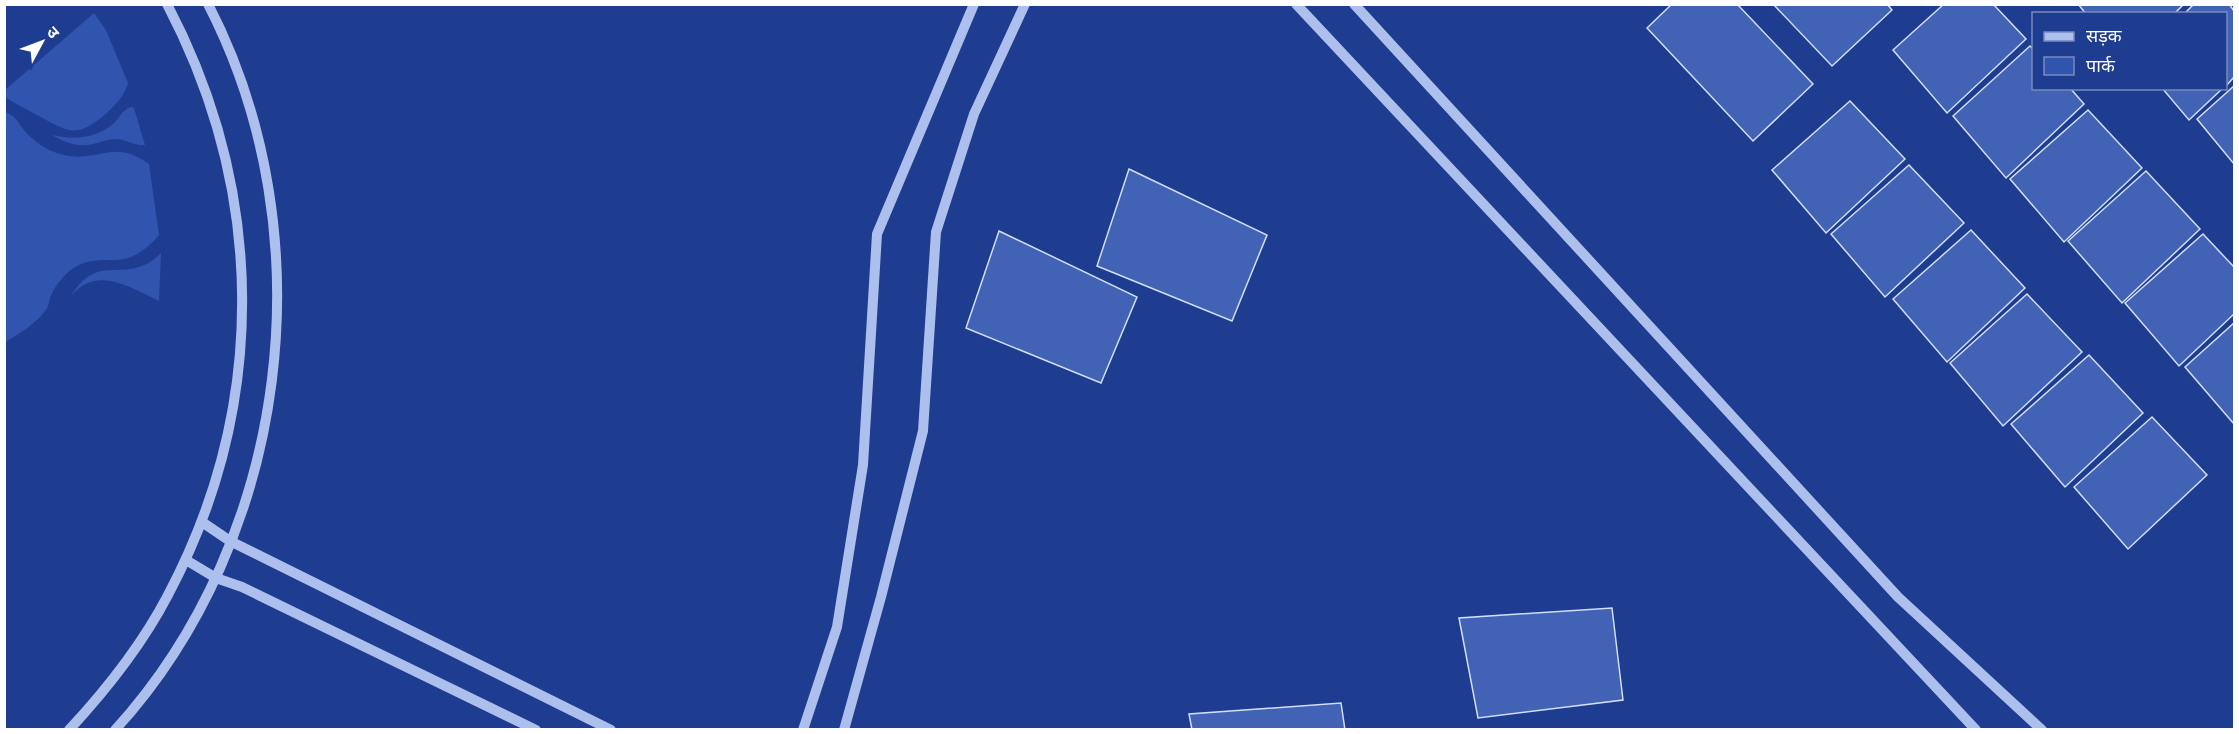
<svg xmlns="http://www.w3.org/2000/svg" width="2239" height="734" font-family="Commissioner,'Noto Sans Devanagari',sans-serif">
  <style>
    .green { fill: #3154ae }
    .building { fill: #4262b6; stroke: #d3defa; stroke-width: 1.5 }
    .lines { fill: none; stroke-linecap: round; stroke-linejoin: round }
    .minor { stroke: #adbfed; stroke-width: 10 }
  </style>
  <rect width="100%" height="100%" fill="#1e3c90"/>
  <path class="green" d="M94 13 106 30 128 83C125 95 116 104 107 113 76 139 70 133 37 115 27 109 15 104 5 97V90Z
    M131 107 134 108 145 145C135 146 127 140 117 139 108 139 102 142 93 144 78 148 64 142 52 135 74 140 96 139 114 123 120 117 122 110 131 107Z
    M5 112C16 116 17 121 24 130 34 142 49 152 64 155 100 163 112 138 149 164L159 235C149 247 134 260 116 260 100 260 86 259 72 269 62 277 54 287 50 298 49 303 48 308 45 311 38 322 16 336 5 342Z
    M161 253 159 301C129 287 97 265 71 296 99 249 126 288 161 253Z"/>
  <path class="building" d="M1672 4H1737L1813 84 1753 141 1647 28Z
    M1773 4H1887L1892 10 1832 66Z
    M1944 4H1993L2026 39 1947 113 1893 50Z
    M2078 4H2184L2174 14H2086Z
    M2194 4H2229L2234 11V77L2226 86V14H2184Z
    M2030 46 2034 50V88H2070L2084 104 2006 178 1953 116Z
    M2234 86V164L2197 119Z
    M2162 88H2223L2189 120Z
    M1850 101 1905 159 1826 233 1772 170Z
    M2088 110 2142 168 2064 242 2010 179Z
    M1909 165 1964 223 1885 297 1831 234Z
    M1129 169 1267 235 1232 321 1097 266Z
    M2146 171 2200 229 2122 303 2068 241Z
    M1971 230 2025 288 1947 362 1893 299Z
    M999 231 1137 297 1101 383 966 328Z
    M2203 234 2234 267V314L2179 366 2125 303Z
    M2027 294 2082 352 2003 426 1950 363Z
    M2234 323V424L2185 367Z
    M2089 355 2143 413 2065 487 2011 424Z
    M2152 417 2207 475 2128 549 2074 487Z
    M1612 608 1623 700 1478 718 1459 618Z
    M1341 703 1345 730H1192L1189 714Z"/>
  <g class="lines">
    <path class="minor" d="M1296 4 1976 730
      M1354 4 1898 597 2042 730
      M202 522 230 541 611 730
      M186 560 216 578 242 587 536 730
      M69 730C107 689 142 645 168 595 268 406 266 193 167 4
      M115 730C290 538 327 234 208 4
      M803 730 837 627 863 465 877 234 974 4
      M844 730 881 597 923 431 936 232 974 114 1025 4"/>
  </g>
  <rect width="2239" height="734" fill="none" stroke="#ffffff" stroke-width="12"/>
  <rect x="2032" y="12" width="195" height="78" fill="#1e3c90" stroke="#788abc" stroke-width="1.5"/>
  <rect x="2044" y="32" width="30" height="9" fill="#adbfed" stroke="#788abc" stroke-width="1.5"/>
  <text x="2086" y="42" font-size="18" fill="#ffffff">सड़क</text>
  <rect x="2044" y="57" width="30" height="18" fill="#3154ae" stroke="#788abc" stroke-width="1.5"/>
  <text x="2086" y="72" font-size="18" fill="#ffffff">पार्क</text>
  <g transform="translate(42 42) rotate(49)" stroke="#1e3c90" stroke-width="4.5" paint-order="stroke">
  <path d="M0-4.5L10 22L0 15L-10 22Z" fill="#ffffff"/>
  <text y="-9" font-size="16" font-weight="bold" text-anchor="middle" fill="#ffffff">उ</text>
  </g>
</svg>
